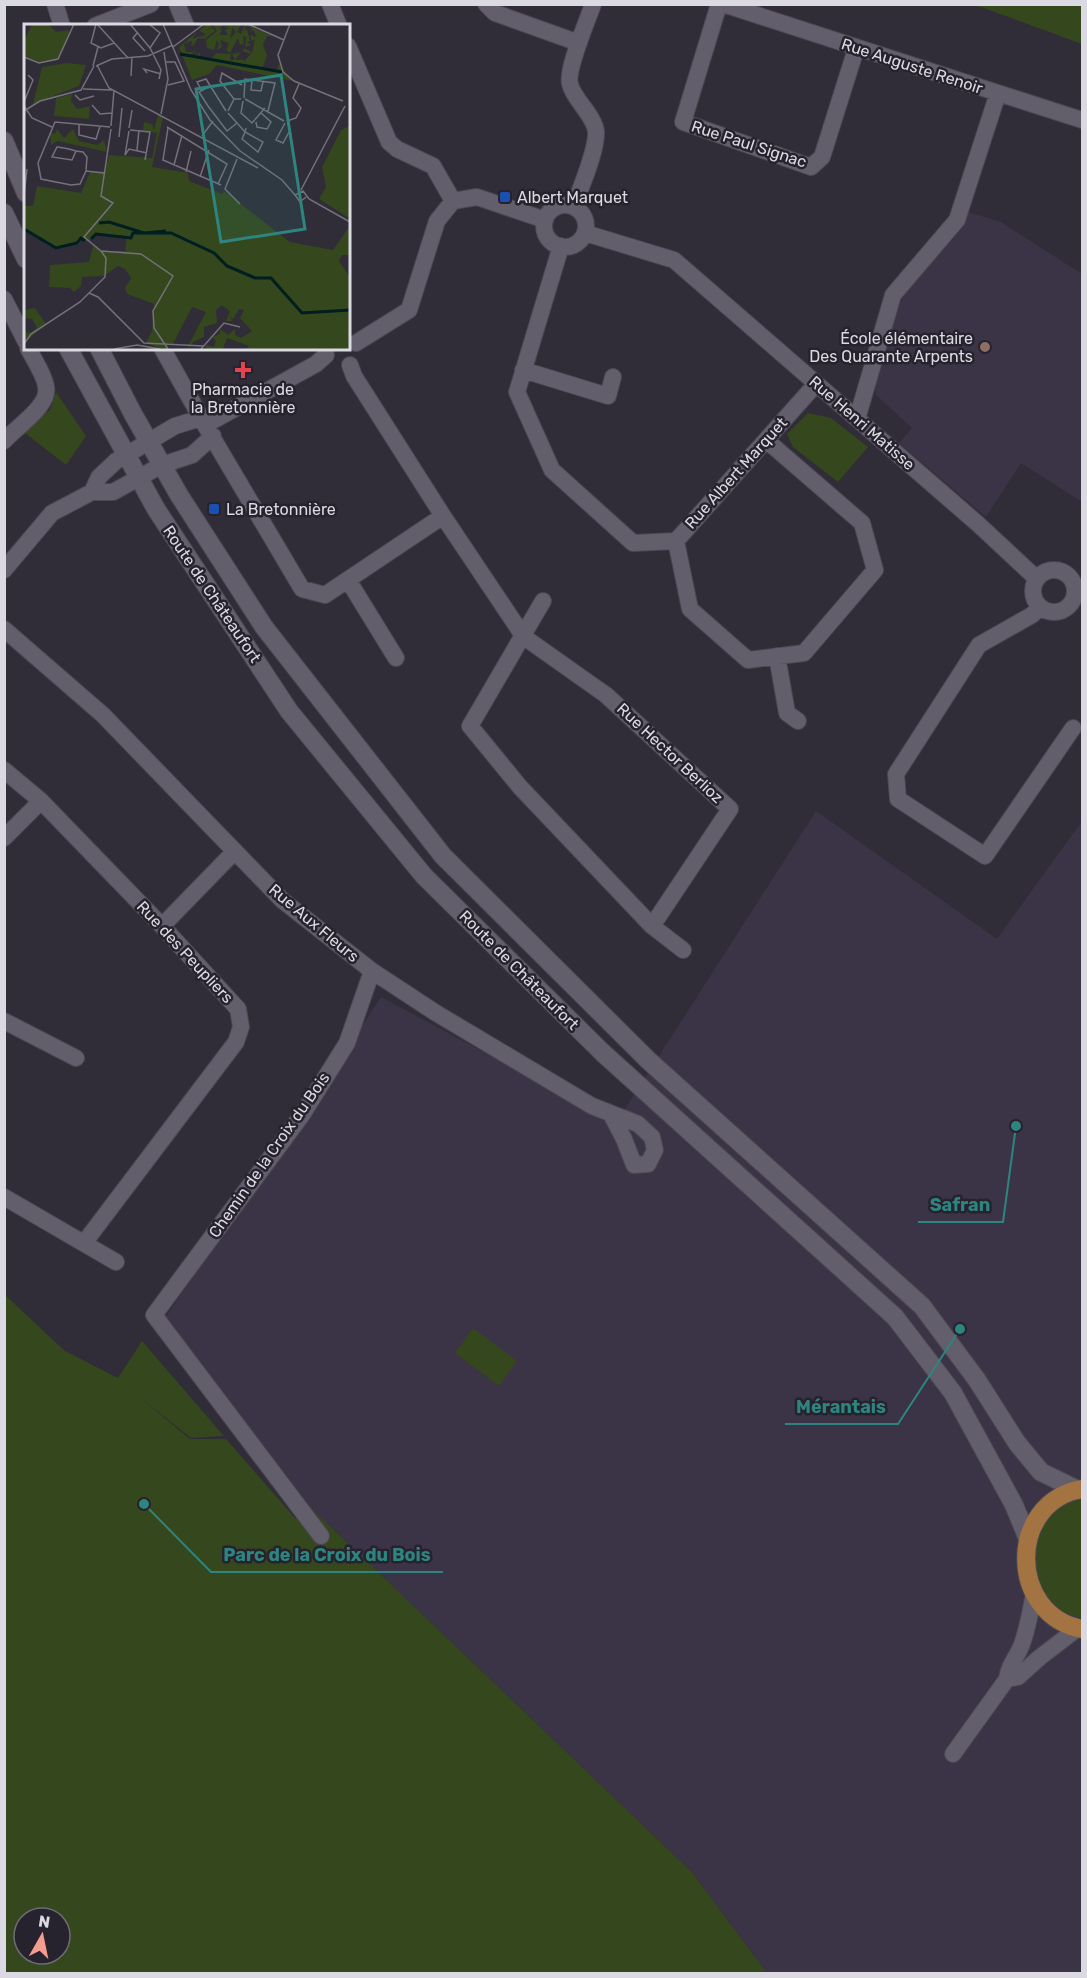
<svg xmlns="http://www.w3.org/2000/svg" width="1087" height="1978" font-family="Rubik,sans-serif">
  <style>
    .built { fill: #3b3446 }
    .green { fill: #34471d; fill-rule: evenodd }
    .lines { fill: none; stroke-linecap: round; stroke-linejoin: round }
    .minor-casing { stroke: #4b4751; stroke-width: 18 }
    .secondary-casing { stroke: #4b4751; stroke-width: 20 }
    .primary-casing { stroke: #4b4751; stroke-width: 20 }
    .minor { stroke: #635e6c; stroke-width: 16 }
    .secondary { stroke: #635e6c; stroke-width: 18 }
    .primary { stroke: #a37441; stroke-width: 18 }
    .transit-dot { fill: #1a4fb4; stroke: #26222e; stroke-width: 2 }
    .education-dot { fill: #8d6e63; stroke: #26222e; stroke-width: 2 }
    .health-dot { fill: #e0444e; stroke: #26222e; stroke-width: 2 }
    .labels { text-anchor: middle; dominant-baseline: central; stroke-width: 5; stroke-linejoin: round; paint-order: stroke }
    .street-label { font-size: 16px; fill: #dbd9e1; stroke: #26222e }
    .poi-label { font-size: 16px; fill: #dbd9e1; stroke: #26222e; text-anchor: start }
    .inset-river { fill: none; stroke: #011e20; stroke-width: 3 }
    .inset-road { fill: none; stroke: #74717c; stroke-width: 1.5 }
    .view { fill: #2e857f; fill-opacity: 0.15; stroke: #2e857f; stroke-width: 3 }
    .inset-edge { fill: none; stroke: #dbd9e1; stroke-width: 3 }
    .leader { fill: none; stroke: #2e857f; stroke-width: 2 }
    .callout-dot { fill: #2e857f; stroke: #26222e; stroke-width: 2 }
    .callout-label { font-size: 18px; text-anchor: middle; font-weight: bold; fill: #2e857f; stroke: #26222e; stroke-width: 5; stroke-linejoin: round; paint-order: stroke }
  </style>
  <rect width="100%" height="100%" fill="#302c38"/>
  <path class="built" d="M968 212 1001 222 1082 274V502L1021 463 986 517 899 443 912 428 876 395 875 386 899 305 905 294 963 227Z
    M816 811 997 939 1082 821V1973H767L692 1872 309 1506 166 1316 238 1212 381 997 616 1123Z"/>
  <path class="green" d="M971 5H1082V44L981 7Z
    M56 392 86 436 66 465 21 430 50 410Z
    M808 413 831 418 868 447 838 482 793 447 787 434Z
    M4 1294 65 1351 118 1378 142 1341 224 1436 191 1438 137 1395 190 1439H226L296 1519 309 1506 692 1872 767 1973H5ZM24 1918H60V1954H24Z
    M473 1328 517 1361 499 1386 455 1353Z
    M1082 1497V1618C1036 1611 1023 1553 1048 1519 1056 1507 1069 1502 1082 1497Z"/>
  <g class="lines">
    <g class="minor-casing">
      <path id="minor" d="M55 4 62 26
        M177 4 186 26
        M330 4 339 26
        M486 4 495 13 579 43
        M719 4 683 122 811 167 822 157 856 49
        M723 4 998 93 957 220 893 295 857 419
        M95 26 151 4
        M348 46 389 142 397 149 433 166 453 201
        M998 93 1082 120
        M544 226a21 21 0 1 1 42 0a21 21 0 1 1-42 0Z
        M574 207C580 188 597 151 596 132 595 116 573 99 570 84 566 69 588 20 593 4
        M585 233 674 260 978 524 1037 579
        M561 246 517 392 552 470 633 543 676 541 816 384
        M4 299 26 342
        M356 343 409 310 437 221 453 201 477 197 545 220
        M162 348 205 425 302 589 325 595 443 516
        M350 365 354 376 443 516 524 637 606 695 730 809 652 926 520 787 470 726 543 601
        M523 370 608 396 613 377
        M205 425 316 364 326 355
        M4 441C16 427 50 406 46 387 45 376 33 358 28 348
        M92 492 99 477 116 461 175 426 201 418
        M676 541 690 609 748 660 804 653 875 570 862 523 766 440
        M4 570 52 513 92 492H113L162 465 192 455 213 436
        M1033 591a21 21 0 1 1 42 0a21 21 0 1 1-42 0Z
        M348 580 396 658
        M1040 607 1032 615 979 645 896 774 898 799 985 856 1073 728
        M4 629 103 715 282 900 372 971 436 1013 592 1106 638 1124 652 1137 655 1150 648 1164 634 1165 624 1139 611 1114
        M777 656 787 713 798 721
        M4 770 41 801 162 926 238 1009 241 1027 236 1042 84 1243
        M4 838 41 801
        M162 926 235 851
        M652 926 683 950
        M4 1021 76 1058
        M4 1197 116 1262
        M321 1536 154 1315 302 1115 347 1043 372 971
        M1007 1679 1018 1677 1039 1658 1078 1628
        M953 1754 1007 1679C1008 1665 1018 1656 1022 1644 1028 1627 1031 1610 1034 1593"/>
    </g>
    <g class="secondary-casing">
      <path id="secondary" d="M4 141 26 193
        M4 213 26 259
        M68 348 156 509 289 711 424 876 603 1053 895 1317 953 1393 1014 1505 1028 1539
        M99 348 133 414 179 495 264 627 443 856 648 1060 922 1306 977 1380 1017 1443 1041 1472 1078 1490"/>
    </g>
    <g class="primary-casing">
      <path id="primary" d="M1082 1489C1007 1502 1008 1615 1082 1629"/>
    </g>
    <use href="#minor" class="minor"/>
    <use href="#secondary" class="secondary"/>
    <use href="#primary" class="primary"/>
  </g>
  <g class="transit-dot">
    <rect x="499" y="191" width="12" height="12" rx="3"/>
    <rect x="208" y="503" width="12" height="12" rx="3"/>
  </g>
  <circle class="education-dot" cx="985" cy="347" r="6"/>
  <path class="health-dot" d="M240 361h6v6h6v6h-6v6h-6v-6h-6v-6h6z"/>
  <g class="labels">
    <g class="street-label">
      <text transform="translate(912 66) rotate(18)">Rue Auguste Renoir</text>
      <text transform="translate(749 144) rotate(18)">Rue Paul Signac</text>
      <text transform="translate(862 423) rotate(41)">Rue Henri Matisse</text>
      <text transform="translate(736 473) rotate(-48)">Rue Albert Marquet</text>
      <text transform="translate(212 594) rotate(56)">Route de Châteaufort</text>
      <text transform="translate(670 753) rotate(43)">Rue Hector Berlioz</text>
      <text transform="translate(314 923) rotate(40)">Rue Aux Fleurs</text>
      <text transform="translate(185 952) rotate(47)">Rue des Peupliers</text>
      <text transform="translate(519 970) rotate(45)">Route de Châteaufort</text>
      <text transform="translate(269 1155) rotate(-55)">Chemin de la Croix du Bois</text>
    </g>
    <g class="poi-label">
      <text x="517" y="197">Albert Marquet</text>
      <text x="973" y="338" text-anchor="end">École élémentaire<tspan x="973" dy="18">Des Quarante Arpents</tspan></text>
      <text x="243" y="389" text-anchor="middle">Pharmacie de<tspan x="243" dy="18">la Bretonnière</tspan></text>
      <text x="226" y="509">La Bretonnière</text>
    </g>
  </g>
  <g transform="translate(24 24)">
    <rect width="326" height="326" fill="#302c38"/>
    <path d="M8 0H24L32 8 44 6 46 10 33 36 17 39 0 32V17ZM183 0 188 2 182 7 188 3 191 7 183 13 172 12 182 11 175 6 168 15 173 13H182V15L174 14 170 21 167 22 168 17 160 20 162 28H170L171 24V28L166 31H172L174 27 173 32 176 28V33L188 34 192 29 207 30 206 37 211 35 208 30 217 28 211 36H220L222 41 221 36 227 30 218 27 221 24 228 29 231 15 228 17 226 11 233 13 229 6 226 9 228 4 222 2 220 7 223 5 226 17 223 18 227 21 221 23 222 13 219 12 220 19 216 21 214 14 206 29 202 26 205 19 196 16 198 23 192 27 195 21 193 16 190 26 183 24 182 16 193 7 189 2 192 0H200L194 6 198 4 196 11H204L201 6 205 4 199 3 209 1 206 15 212 8 208 3 217 0 213 8 217 10 221 0 248 12H243L239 21 243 31 239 43 253 46 255 40 269 57 193 41 185 50 168 56 155 23ZM43 39 62 41 55 62 9 80 18 43ZM48 70 47 77 53 85 66 82 65 95 30 92 32 74ZM134 91 139 93 128 143 164 149 165 157 198 170 200 167 266 218 309 226 325 203V231H318L315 237 325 252V325H223L225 322 203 314 199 325H182V321L190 323 192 317 188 313 196 310V305L204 311 211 305V311L217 314 228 307 216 294 220 286 215 285 209 295 205 292 209 297H202L206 287 198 281 192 286 193 299 180 303V313L169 318 165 325 164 322 182 288 168 283 149 320 144 319 143 325H137L122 319 128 307 130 280 103 270 101 264 107 254 101 245 94 242 80 252 58 253 57 262 50 268 46 264 25 263 26 241 65 238 69 222 77 227H101L103 212 72 210 64 218 57 215 55 220 32 224 0 205V182H9L13 162 57 169 66 148 81 147 85 131 128 134 133 109 119 106 120 98 128 100 130 106ZM325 102V194L295 175 302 163 298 143 317 106ZM33 105 40 114 49 105 55 117 73 121 80 116 83 128 34 117 27 121 26 108 31 110ZM11 284 22 300 0 319V306L6 309 13 304 8 295 0 294V286Z" fill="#34471d"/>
    <path class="inset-river" d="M156 30 258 48M75 199 85 198 120 209 142 207M0 205 32 224 53 219 57 214 61 217M67 215 72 210 107 214 109 209H147L190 229 203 242 231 254H247L278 289 326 286"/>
    <path class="inset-road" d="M72 0 67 19 77 24 90 19M73 0 104 34M106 0 126 24 137 46 135 55M125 0 136 9 126 24M139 0 167 66 186 96 216 127 258 156 271 171M224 0 260 16M266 0 254 31 259 48 270 57 319 77M114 8 109 14 121 27M149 23 180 0M0 33 15 39 34 35 50 0M142 38H151L160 57 144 61M73 41 85 64 234 144M69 42 74 23M72 42 88 35 124 32 149 21M123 49 120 45 137 50M107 52 108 33M228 56 227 66 237 67 239 58M186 62 175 68 184 82 203 107 213 99M59 65 88 66M178 67 173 58 182 55 202 87M51 71 56 76 70 72M220 74 221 55 251 59 244 87M210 75 196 57 198 49 218 61M221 75 260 97M219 77 217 89 228 99 241 84M0 78 9 56 4 51M68 81 76 90 88 89M0 82 8 94 28 103M0 87 16 77 57 66 70 42M204 87 210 75H217M204 89 221 108 239 118 234 128 218 115 221 108 222 104M137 90 144 55 140 28M263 97 272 94 277 84 269 74 275 60M232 98 233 103 243 105 247 98 237 89M261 99 252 116 259 119 265 108M55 100V111L72 115 76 102M87 102 90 66M143 103 203 140 194 160M105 104 108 86M144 104 139 136 197 161M87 105 77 172 89 179 60 213 77 227 117 230 149 252 129 287 130 304 144 325M106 106 126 108 121 136M105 107 101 131 105 125 123 129M178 112 189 97M95 113 98 84M113 126 115 106M52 127 48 136 28 133 33 123H34L45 125 52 127 59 128 63 133 62 147M213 135 201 165 216 180M150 141 158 111M162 148 167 127M80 149 62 147 56 160 47 161 17 155 14 139 31 98 86 103M176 153 185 126M277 166 321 82M0 171 3 145M282 173 276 178 271 171 279 167 285 175 326 198M65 269 74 273 120 319 179 322M0 320 7 310 56 278 81 253 82 234 77 227M90 325 113 321 136 325M177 325 200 299 216 303"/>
    <path class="view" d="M257 51 281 205 197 218 172 65Z"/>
    <rect width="326" height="326" class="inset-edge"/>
  </g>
  <path class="leader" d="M1016 1126L1003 1222H918M960 1329L898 1424H785M144 1504L211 1572H443"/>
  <g class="callout-dot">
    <circle cx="1016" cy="1126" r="6"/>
    <circle cx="960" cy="1329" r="6"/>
    <circle cx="144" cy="1504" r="6"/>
  </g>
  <g class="callout-label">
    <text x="960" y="1211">Safran</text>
    <text x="841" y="1413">Mérantais</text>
    <text x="327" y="1561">Parc de la Croix du Bois</text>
  </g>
  <rect width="1087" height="1978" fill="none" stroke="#dbd9e1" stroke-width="12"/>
  <g transform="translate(42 1936) rotate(9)"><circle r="28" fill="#26222e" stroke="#6e6b76" stroke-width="1.5"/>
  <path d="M0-4.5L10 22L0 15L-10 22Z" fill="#f59c90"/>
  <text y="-9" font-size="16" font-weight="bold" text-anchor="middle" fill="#dbd9e1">N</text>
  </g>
</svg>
